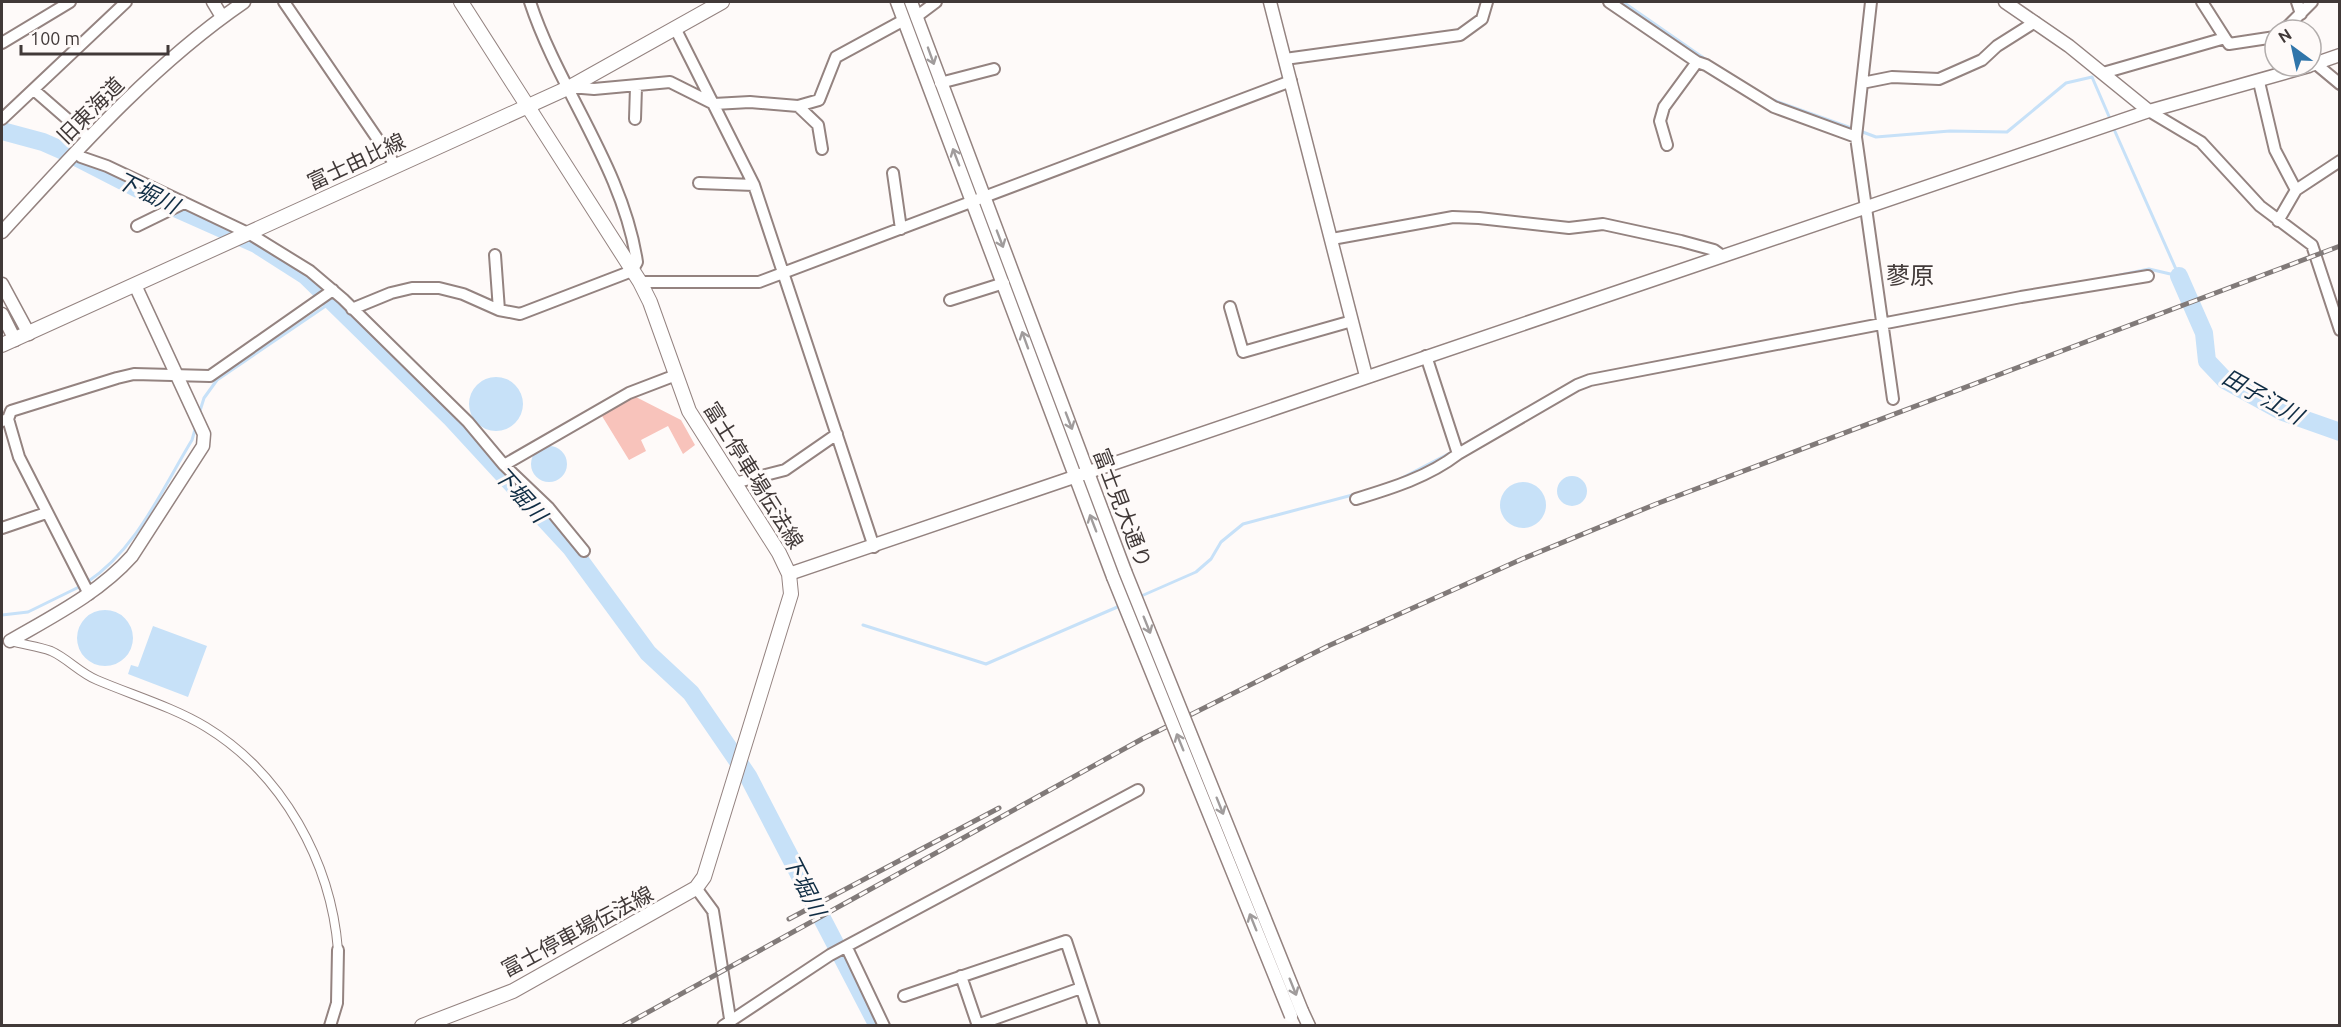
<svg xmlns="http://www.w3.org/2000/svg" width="2341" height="1027" font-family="Ubuntu,'Noto Sans JP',sans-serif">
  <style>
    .green { fill: #f8c3bb }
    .water { fill: #c7e1f8 }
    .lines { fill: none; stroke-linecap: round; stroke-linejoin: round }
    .stream { stroke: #c7e1f8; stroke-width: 3 }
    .river { stroke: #c7e1f8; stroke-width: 18 }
    .pedestrian-casing { stroke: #948380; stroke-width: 10 }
    .minor-casing { stroke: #948380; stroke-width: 14 }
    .tertiary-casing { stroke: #948380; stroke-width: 15 }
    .secondary-casing { stroke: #948380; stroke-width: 16 }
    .pedestrian { stroke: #fff; stroke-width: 8 }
    .minor { stroke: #fff; stroke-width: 10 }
    .tertiary { stroke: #fff; stroke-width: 12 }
    .secondary { stroke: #fff; stroke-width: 14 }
    .rail-casing { stroke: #817a79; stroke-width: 5 }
    .rail { stroke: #fefaf9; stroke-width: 3; stroke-dasharray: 9; stroke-linecap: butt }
    .tertiary-bridge-casing { stroke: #948380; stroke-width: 15; stroke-linecap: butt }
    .tertiary-bridge { stroke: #fff; stroke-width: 12 }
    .oneway { stroke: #a09c9c }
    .labels { text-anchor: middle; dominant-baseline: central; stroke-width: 6; stroke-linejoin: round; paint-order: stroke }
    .street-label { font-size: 21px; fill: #413938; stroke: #fefaf9 }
    .water-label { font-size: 22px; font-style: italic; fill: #102d44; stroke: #fefaf9 }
    .quarter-label { font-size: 24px; fill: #413938; stroke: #fefaf9 }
  </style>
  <rect width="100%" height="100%" fill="#fefaf9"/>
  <path class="green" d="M634 396 681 420 695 445 683 454 668 426 641 440 646 451 629 460 602 416Z"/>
  <path class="water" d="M469 404a27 27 0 1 1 54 0a27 27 0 1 1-54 0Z
    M531 464a18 18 0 1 1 36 0a18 18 0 1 1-36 0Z
    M1557 491a15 15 0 1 1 30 0a15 15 0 1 1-30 0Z
    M1500 505a23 23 0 1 1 46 0a23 23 0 1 1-46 0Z
    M77 638a28 28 0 1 1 56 0a28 28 0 1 1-56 0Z
    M153 626 207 646 188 697 128 674 131 665 138 667Z"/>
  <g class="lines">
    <path class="stream" d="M1623 2 1708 61
      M1773 100 1854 129
      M2113 127 2179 276
      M1860 131 1876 137 1950 131 2007 132 2066 83 2092 77 2111 121
      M2120 275 2149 269 2179 276
      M199 414 204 398 217 380 333 301
      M1458 448 1514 415
      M1400 479 1450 453
      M86 583C137 549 161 491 192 440L196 426
      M1139 597 1196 572 1211 559 1221 542 1243 524 1360 493
      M2 615 28 612 81 586
      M863 625 986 664 1122 605"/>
    <path class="river" d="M2 131 43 142 68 153 175 208 256 244 306 276 450 417 571 548 648 653 691 693 748 776 878 1026
      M2179 276 2204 333 2207 361 2225 380 2283 412 2340 432"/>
    <g class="pedestrian-casing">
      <path id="pedestrian" d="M11 641C24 645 38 646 51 651 67 658 80 673 97 680 132 695 173 707 206 727 283 774 331 862 338 950"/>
    </g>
    <g class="minor-casing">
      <path id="minor" d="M284 2 396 166
        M1609 2 1697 62 1664 107 1660 121 1667 145
        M1871 2 1856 137 1893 399
        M2202 2 2225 38
        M2297 2 2301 14
        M916 17 936 2
        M675 28 754 185 874 547
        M2284 30 2312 2
        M2 43 70 2
        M1285 59 1460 35 1482 19 1487 2
        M1697 62 1706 65 1774 107 1856 137
        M2316 64 2340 84
        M2103 73 2225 38 2229 44 2275 37
        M2259 82 2275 150 2296 190
        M940 83 994 69
        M1862 83 1892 77 1939 79 1982 60 1997 46 2035 22
        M570 87 594 89 670 82 714 104 750 102 798 106 819 100 836 57 904 20
        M34 90 89 138
        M798 106 818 125 822 149
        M2149 111 2201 142 2260 206 2312 245 2340 330
        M2 119 126 2
        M635 119 636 87
        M76 152 81 157 107 166 250 234 310 271 343 299 468 422 504 465 548 507 584 551
        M893 173 901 229
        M699 183 754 185
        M2278 221 2296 190 2340 161
        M137 226 184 203
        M1332 239 1453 217 1479 218 1569 228 1603 224 1681 241 1714 250 1721 255
        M495 255 499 310
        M640 282H759L1291 81
        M950 300 1004 283
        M1230 307 1243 352 1352 321
        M352 309 391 293 412 288H439L463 294 499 310 520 314 632 271 637 262C623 168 559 90 530 2
        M8 419 19 457 89 594
        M2 421 8 419 11 411 117 378 134 374 210 376 333 290
        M1458 454 1577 385 1590 380 2021 297 2148 276
        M504 465 629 393 676 375
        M734 483 785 470 837 434
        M1356 499C1392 488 1428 477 1458 454L1426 356
        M2 528 46 513
        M696 888 713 911 731 1025
        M847 948 884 1026
        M961 976 978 1026
        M904 996 1066 941 1094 1026
        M977 1025 1081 988
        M330 1026 337 1003 338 950
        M723 1026 830 955 1138 790"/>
    </g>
    <g class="tertiary-casing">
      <path id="tertiary" d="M213 2 222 17
        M897 2 1113 577
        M911 2 1125 571
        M1270 2 1366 376
        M2005 2 2069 46 2149 111
        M2311 65 2340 55
        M2 232C77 150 152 65 244 2
        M2 284 29 334
        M2 314 15 340
        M789 574 2149 111 2309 66
        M10 641C53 616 99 593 132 556L203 446 204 434 135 285
        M1302 1011 1309 1026"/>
    </g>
    <g class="secondary-casing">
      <path id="secondary" d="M2 345 570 87 722 2
        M422 1026 513 991 696 888 704 877 791 594 789 574 779 553 689 411 650 302 640 282 461 2"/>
    </g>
    <use href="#pedestrian" class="pedestrian"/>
    <use href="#minor" class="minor"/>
    <use href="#tertiary" class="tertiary"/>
    <use href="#secondary" class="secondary"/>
    <g class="rail-casing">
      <path id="rail" d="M789 919 999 808
        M623 1026 1142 739 1328 646 1522 559 1656 504 2340 246"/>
    </g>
    <use href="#rail" class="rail"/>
    <g class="tertiary-bridge-casing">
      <path id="tertiary-bridge" d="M1125 571 1302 1011
        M1113 577 1291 1016"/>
    </g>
    <use href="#tertiary-bridge" class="tertiary-bridge"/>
  </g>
  <defs><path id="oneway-shaft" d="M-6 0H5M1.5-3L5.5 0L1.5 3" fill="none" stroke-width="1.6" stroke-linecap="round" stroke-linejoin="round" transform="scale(1.5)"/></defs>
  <g class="oneway">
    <use href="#oneway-shaft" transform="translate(931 56) rotate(70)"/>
    <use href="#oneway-shaft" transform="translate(956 157) rotate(-111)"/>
    <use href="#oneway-shaft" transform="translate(1000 239) rotate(69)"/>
    <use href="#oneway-shaft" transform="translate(1025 340) rotate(-110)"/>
    <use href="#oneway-shaft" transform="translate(1069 421) rotate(69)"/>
    <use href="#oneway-shaft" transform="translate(1093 523) rotate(-111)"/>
    <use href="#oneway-shaft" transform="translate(1147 625) rotate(68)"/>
    <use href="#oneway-shaft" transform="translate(1180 742) rotate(-112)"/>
    <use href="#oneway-shaft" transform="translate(1220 806) rotate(68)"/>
    <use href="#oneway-shaft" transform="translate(1253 922) rotate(-112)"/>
    <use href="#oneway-shaft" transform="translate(1293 987) rotate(68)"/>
  </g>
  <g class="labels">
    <g class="street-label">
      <text transform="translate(90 110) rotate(-45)">旧東海道</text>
      <text transform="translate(356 161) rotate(-25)">富士由比線</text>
      <text transform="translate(754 475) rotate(58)">富士停車場伝法線</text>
      <text transform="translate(1123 508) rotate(69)">富士見大通り</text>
      <text transform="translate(577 931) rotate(-28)">富士停車場伝法線</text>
    </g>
    <g class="water-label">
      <text transform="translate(148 192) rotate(26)">下堀川</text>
      <text transform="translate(2263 396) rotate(29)">田子江川</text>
      <text transform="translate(521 494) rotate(48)">下堀川</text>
      <text transform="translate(805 885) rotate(63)">下堀川</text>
    </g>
    <g class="quarter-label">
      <text x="1910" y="275">蓼原</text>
    </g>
  </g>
  <rect width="2341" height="1027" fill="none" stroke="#413938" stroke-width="6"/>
  <g transform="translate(2293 48) rotate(327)"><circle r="28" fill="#fefaf9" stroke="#b2adac" stroke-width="1.5"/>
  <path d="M0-4.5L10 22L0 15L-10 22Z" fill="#3075aa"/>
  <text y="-9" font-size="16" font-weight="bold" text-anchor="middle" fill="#413938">N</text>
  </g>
  <path d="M21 45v9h147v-9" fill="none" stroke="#413938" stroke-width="3"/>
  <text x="30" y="45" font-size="18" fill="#413938" stroke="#fefaf9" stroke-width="4.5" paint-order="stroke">100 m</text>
</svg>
